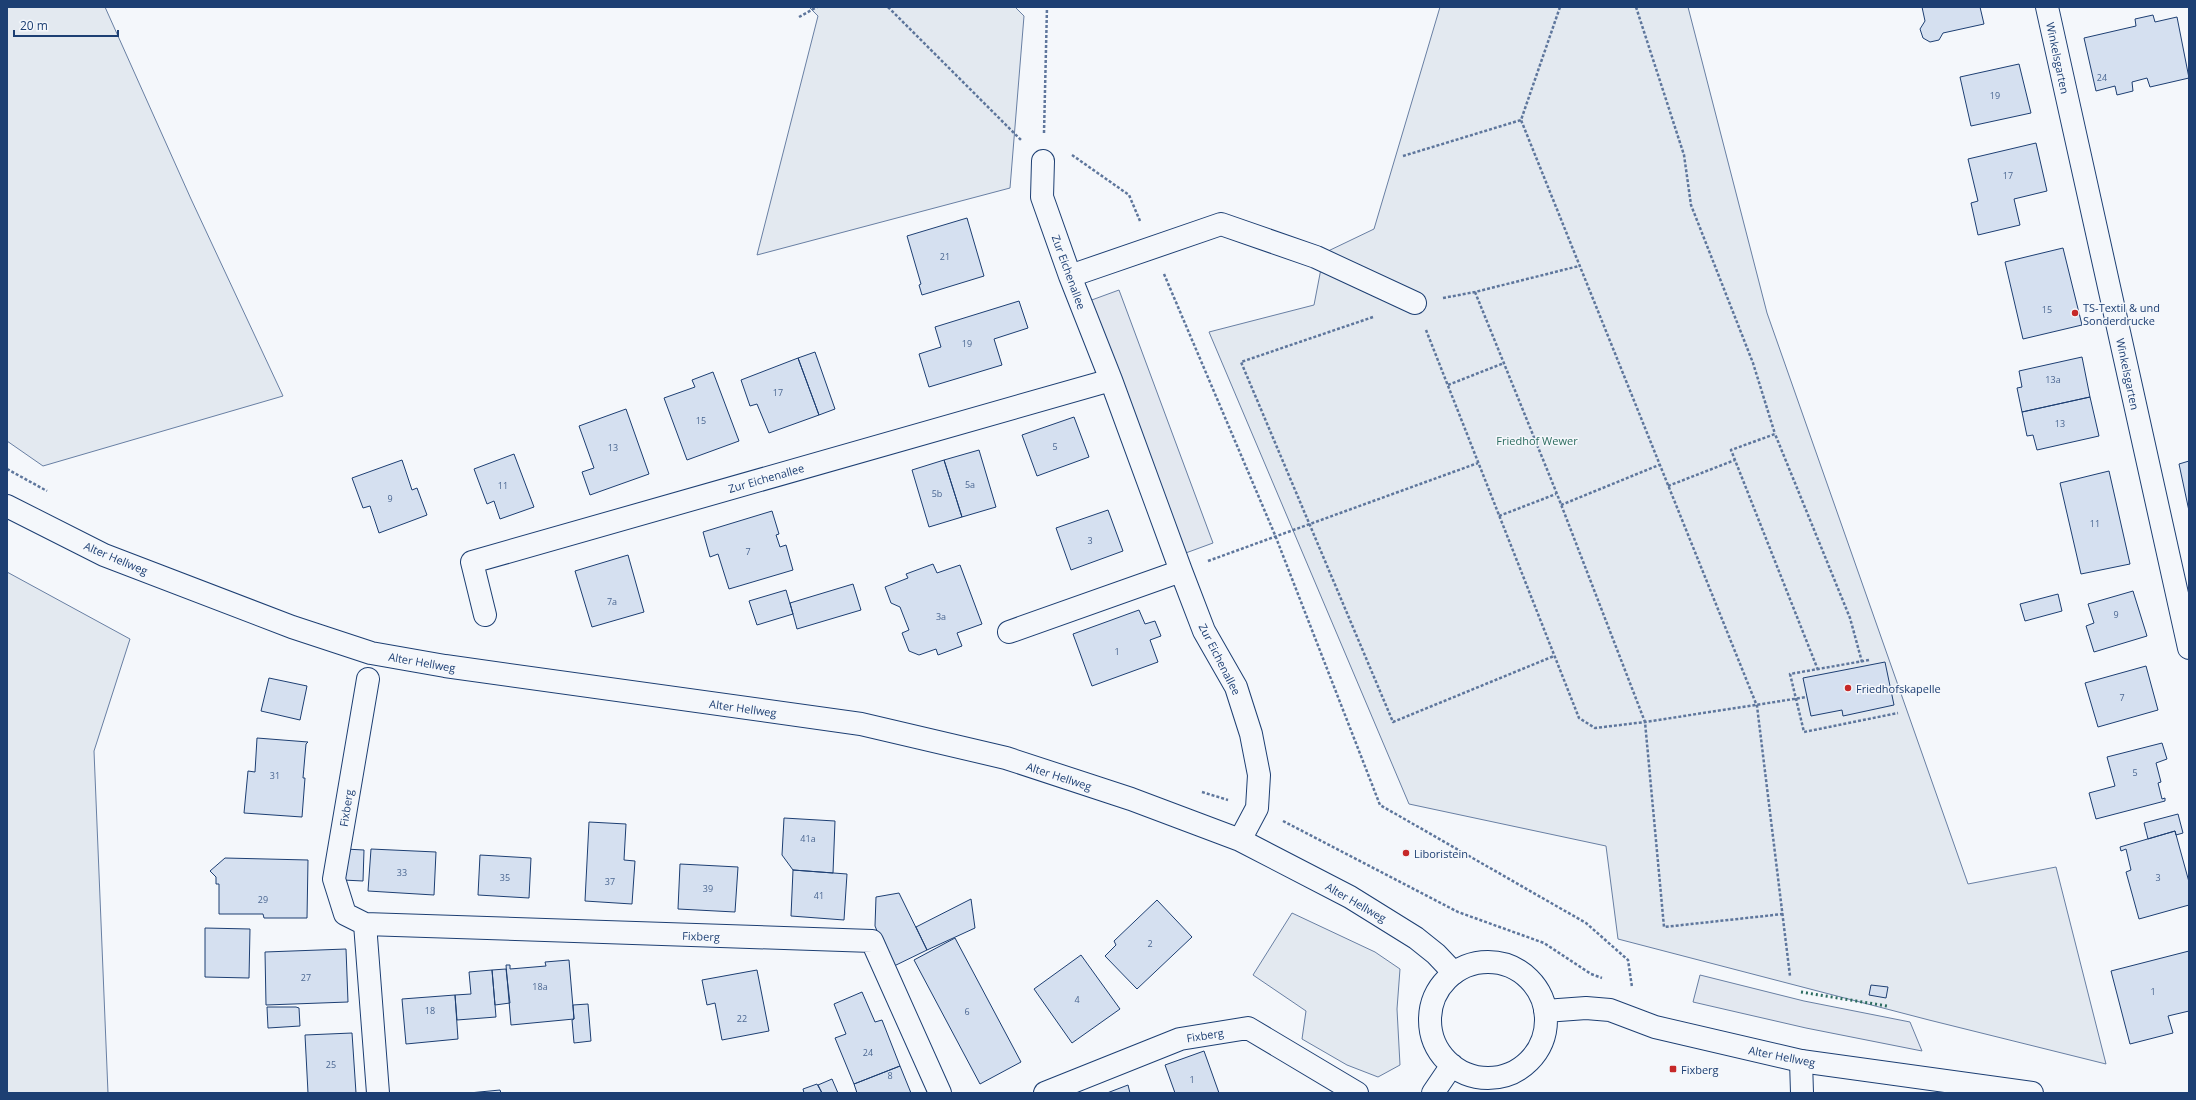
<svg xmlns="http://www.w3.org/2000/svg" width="2196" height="1100" font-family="'Open Sans',sans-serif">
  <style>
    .green { fill: #e3e9f0; stroke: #687fa3 }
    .parking { fill: #e3e8f0; stroke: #687fa3 }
    .building { fill: #d5e0f0; stroke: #1d3f73 }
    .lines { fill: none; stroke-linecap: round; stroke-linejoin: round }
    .minor-casing { stroke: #1d3f73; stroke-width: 24 }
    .major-casing { stroke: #1d3f73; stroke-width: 24 }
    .path { stroke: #5e769c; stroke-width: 2.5; stroke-dasharray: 3 2; stroke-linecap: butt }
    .minor { stroke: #f4f7fb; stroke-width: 22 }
    .major { stroke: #f4f7fb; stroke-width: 22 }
    .hedge { stroke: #2c6c60; stroke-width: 3; stroke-dasharray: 2 3; stroke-linecap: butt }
    .poi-dot { fill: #c62828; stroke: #f4f7fb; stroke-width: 1.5 }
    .labels { text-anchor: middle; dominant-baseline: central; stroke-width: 3; stroke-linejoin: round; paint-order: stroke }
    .number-label { font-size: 9px; fill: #4b6792 }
    .street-label { font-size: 11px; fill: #1d3f73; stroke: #f4f7fb }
    .poi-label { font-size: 11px; fill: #1d3f73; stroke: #f4f7fb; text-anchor: start }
    .park-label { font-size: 11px; fill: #2c6c60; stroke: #f4f7fb }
  </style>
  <rect width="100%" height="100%" fill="#f4f7fb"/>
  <path class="green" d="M7 7H105L191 199 283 396 43 466 7 441Z
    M809 7H1015L1024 16 1010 188 757 255 818 16Z
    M1440 7H1688L1767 313 1968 884 2056 867 2106 1064 1929 1020 1618 939 1606 846 1409 804 1209 332 1314 305 1324 253 1374 229Z
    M7 572 130 639 94 751 108 1093H7Z
    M1292 913 1375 952 1400 969 1397 1009 1400 1065 1378 1077 1347 1065 1302 1039 1306 1011 1253 975Z"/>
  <path class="parking" d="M1119 290 1213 543 1183 554 1089 301Z
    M1700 975 1804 1001 1910 1022 1922 1051 1806 1028 1693 1002Z"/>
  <path class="building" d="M1922 7H1980L1984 24 1943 33 1939 40 1930 42 1923 38 1920 29 1925 21Z
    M2153 15 2155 22 2177 17 2189 78 2150 87 2147 78 2132 82 2133 91 2117 95 2115 86 2096 91 2084 38 2136 26 2135 19Z
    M2019 64 2031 113 1971 126 1960 77Z
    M2036 143 2047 191 2014 199 2020 225 1978 235 1971 203 1978 201 1968 159Z
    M967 218 984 276 922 295 919 285 921 284 907 236Z
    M2063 248 2082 325 2023 339 2005 262Z
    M1019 301 1028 328 994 339 1002 365 929 387 919 354 941 347 935 327Z
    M815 352 835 409 819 415 798 358Z
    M2082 357 2090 397 2022 412 2017 388 2022 387 2019 371Z
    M798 358 819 415 769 433 757 404 750 406 741 380Z
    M713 372 739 441 687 460 664 398 695 387 692 380Z
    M2090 397 2099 436 2037 450 2033 435 2027 436 2022 412Z
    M626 409 649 474 590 495 582 472 594 468 579 426Z
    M1074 417 1089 457 1037 476 1022 435Z
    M979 450 996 507 962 517 944 460Z
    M514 454 534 507 500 519 494 501 487 504 474 469Z
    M402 460 412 490 417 488 427 515 379 533 370 506 363 508 352 478Z
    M944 460 962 517 929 527 912 470Z
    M2189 461V511L2179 464Z
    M2109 471 2130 564 2081 574 2060 483Z
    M1108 510 1123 551 1071 570 1056 528Z
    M772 511 779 534 776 535 780 547 786 545 793 570 729 589 718 554 710 557 703 532Z
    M628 555 644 612 592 627 575 571Z
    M933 564 937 573 960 565 982 624 957 633 962 646 938 655 936 649 919 655 909 651 902 633 909 630 900 607 891 603 885 587 908 578 906 574Z
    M853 584 861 610 797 629 790 603Z
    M786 590 793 614 757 625 749 601Z
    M2133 591 2147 636 2094 652 2086 626 2094 623 2088 604Z
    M2058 594 2062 611 2025 621 2020 604Z
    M1139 610 1145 624 1155 621 1161 636 1150 640 1158 662 1092 686 1073 634Z
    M1885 662 1894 705 1843 716 1842 710 1811 716 1803 678Z
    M2146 666 2158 710 2098 727 2085 683Z
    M269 678 307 686 300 720 261 711Z
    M257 738 308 742 306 744 303 778H305L302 817 244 813 248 771 255 772Z
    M2162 743 2167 759 2156 763 2161 782 2158 783 2162 799 2165 798V801L2096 819 2089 793 2115 786 2107 757Z
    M2178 814 2183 833 2176 835 2175 831 2148 839 2144 823Z
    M784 818 835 821 833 873 793 870 782 855Z
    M589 822 626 824 624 860 635 861 632 904 585 901Z
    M2175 831 2189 882V905L2139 919 2126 872 2131 870 2126 849 2121 851 2120 847Z
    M345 849 364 850 363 881 343 880Z
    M371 849 436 852 434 895 368 891Z
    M480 855 531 858 529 898 478 895Z
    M225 858 308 860 307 918H264L263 914H219V884H216V877L210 871Z
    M680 864 738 867 735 912 678 909Z
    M793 870 847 874 844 920 791 916Z
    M899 893 927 950 892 967 875 926 876 897Z
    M971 899 975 928 927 950 916 927Z
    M1157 900 1192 937 1137 989 1105 956 1116 945 1114 941Z
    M205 928 250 929 249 978 205 977Z
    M955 938 1021 1062 980 1084 914 960Z
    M346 949 348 1002 266 1005 265 952Z
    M2189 951V1011L2168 1016 2173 1033 2130 1044 2111 971Z
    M1081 955 1120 1009 1072 1043 1034 989Z
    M569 960 574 1019 511 1025 506 965H510V969L546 966 545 962Z
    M506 969 510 1003 495 1005 492 970Z
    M492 970 496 1017 457 1020 455 995 471 994 469 972Z
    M757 970 769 1031 722 1040 715 1003 707 1005 702 980Z
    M1871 985 1888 987 1886 998 1869 995Z
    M862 992 875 1022 882 1020 900 1066 854 1084 835 1038 846 1034 834 1004Z
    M455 995 458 1039 406 1044 402 999Z
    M588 1004 591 1041 574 1043 572 1020 574 1019 573 1005Z
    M267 1007H296L299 1008 300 1026 268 1028Z
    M352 1033 356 1093H308L305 1035Z
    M1204 1051 1219 1093H1175L1165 1065Z
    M900 1066 911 1093H857L854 1084Z
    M832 1079 838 1093H822L818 1085Z
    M817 1084 822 1093H804L803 1089Z
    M1128 1085 1130 1093H1107Z
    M500 1090 501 1093H469Z"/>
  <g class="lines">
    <g class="minor-casing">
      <path id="minor" d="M2047 7 2189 648
        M1043 161 1042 197 1070 276 1111 380 1181 571 1204 631 1236 687 1251 734 1259 775 1257 808 1240 840
        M1070 276 1221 224 1316 257 1415 303
        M7 506 104 555 292 627 371 653 445 666 861 724 1006 758 1131 799 1240 840 1350 897 1416 938 1436 954 1454 973
        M485 615 472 562 1111 380
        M1009 632 1181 571
        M368 679 334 879 345 914 365 924 378 1093
        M365 924 872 941 940 1093
        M1801 1061 1802 1093
        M1045 1093 1180 1039 1248 1028 1357 1093"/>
    </g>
    <g class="major-casing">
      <path id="major" d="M1430 1020a58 58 0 1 1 116 0a58 58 0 1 1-116 0Z
        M1545 1011 1586 1008 1610 1010 1655 1027 1801 1061 2032 1093
        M1433 1093 1452 1065"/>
    </g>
    <path class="path" d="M888 7 1022 141
      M1560 7 1521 120 1757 706 1790 976
      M1636 7 1684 155 1691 205 1753 363 1775 434
      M799 17 817 7
      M1044 133 1047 7
      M1072 155 1129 195 1140 221
      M1403 156 1521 120
      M1164 274 1275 535 1380 805 1586 923 1628 960 1632 987
      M1475 292 1557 494 1645 722 1664 927 1783 914
      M1443 298 1475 292 1579 266
      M1373 317 1241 362 1393 722 1554 656
      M1426 330 1579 718 1595 728 1645 722 1807 697
      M1448 385 1504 363
      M7 469 47 491
      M1668 486 1735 460
      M1561 505 1659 465
      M1499 516 1556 494
      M1208 561 1478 463
      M1869 660 1790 674 1804 732 1898 713
      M1818 670 1731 450 1775 434 1850 618 1862 662
      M1202 792 1228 800
      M1283 821 1458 912 1544 943 1591 974 1602 978"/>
    <use href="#minor" class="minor"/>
    <use href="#major" class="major"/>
    <path class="hedge" d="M1801 992 1887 1006"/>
  </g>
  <g class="poi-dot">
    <circle cx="2075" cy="313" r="4"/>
    <circle cx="1848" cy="688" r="4"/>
    <circle cx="1406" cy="853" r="4"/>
    <rect x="1669" y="1065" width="8" height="8" rx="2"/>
  </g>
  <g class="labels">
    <g class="number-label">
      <text x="2102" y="77">24</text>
      <text x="1995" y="95">19</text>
      <text x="2008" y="175">17</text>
      <text x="945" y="256">21</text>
      <text x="2047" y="309">15</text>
      <text x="967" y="343">19</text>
      <text x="2053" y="379">13a</text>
      <text x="778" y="392">17</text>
      <text x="701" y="420">15</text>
      <text x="2060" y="423">13</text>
      <text x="1055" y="446">5</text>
      <text x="613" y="447">13</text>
      <text x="970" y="484">5a</text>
      <text x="503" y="485">11</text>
      <text x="937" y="493">5b</text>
      <text x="390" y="498">9</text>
      <text x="2095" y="523">11</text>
      <text x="1090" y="540">3</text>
      <text x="748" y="551">7</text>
      <text x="612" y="601">7a</text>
      <text x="2116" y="614">9</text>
      <text x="941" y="616">3a</text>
      <text x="1117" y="651">1</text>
      <text x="2122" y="697">7</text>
      <text x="2135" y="772">5</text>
      <text x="275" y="775">31</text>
      <text x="808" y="838">41a</text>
      <text x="402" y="872">33</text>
      <text x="505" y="877">35</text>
      <text x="2158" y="877">3</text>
      <text x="610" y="881">37</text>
      <text x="708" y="888">39</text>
      <text x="819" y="895">41</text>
      <text x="263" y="899">29</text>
      <text x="1150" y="943">2</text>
      <text x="306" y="977">27</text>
      <text x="540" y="986">18a</text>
      <text x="2153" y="991">1</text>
      <text x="1077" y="999">4</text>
      <text x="430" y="1010">18</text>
      <text x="967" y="1011">6</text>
      <text x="742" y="1018">22</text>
      <text x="868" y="1052">24</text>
      <text x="331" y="1064">25</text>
      <text x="890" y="1075">8</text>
      <text x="1192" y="1079">1</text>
    </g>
    <g class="street-label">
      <text transform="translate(2058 58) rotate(78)">Winkelsgarten</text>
      <text transform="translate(1069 272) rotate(70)">Zur Eichenallee</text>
      <text transform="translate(2128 374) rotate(78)">Winkelsgarten</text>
      <text transform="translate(766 478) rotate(-16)">Zur Eichenallee</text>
      <text transform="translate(116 558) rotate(23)">Alter Hellweg</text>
      <text transform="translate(1220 659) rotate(63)">Zur Eichenallee</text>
      <text transform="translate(422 662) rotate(10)">Alter Hellweg</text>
      <text transform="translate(743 708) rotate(8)">Alter Hellweg</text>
      <text transform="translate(1059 776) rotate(18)">Alter Hellweg</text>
      <text transform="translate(346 808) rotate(-81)">Fixberg</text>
      <text transform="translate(1356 902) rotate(30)">Alter Hellweg</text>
      <text transform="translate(701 936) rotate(2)">Fixberg</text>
      <text transform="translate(1205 1035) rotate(-9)">Fixberg</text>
      <text transform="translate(1782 1056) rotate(11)">Alter Hellweg</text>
    </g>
    <g class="poi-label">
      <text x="2083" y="307">TS-Textil &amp; und<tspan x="2083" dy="13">Sonderdrucke</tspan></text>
      <text x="1856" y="688">Friedhofskapelle</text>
      <text x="1414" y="853">Liboristein</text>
      <text x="1681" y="1069">Fixberg</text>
    </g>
    <g class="park-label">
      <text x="1537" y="440">Friedhof Wewer</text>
    </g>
  </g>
  <rect width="2196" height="1100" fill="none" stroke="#1d3f73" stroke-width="16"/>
  <path d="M14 30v6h104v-6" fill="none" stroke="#1d3f73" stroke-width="2"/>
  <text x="20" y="30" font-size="12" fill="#1d3f73" stroke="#f4f7fb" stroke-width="3" paint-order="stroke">20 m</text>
</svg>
